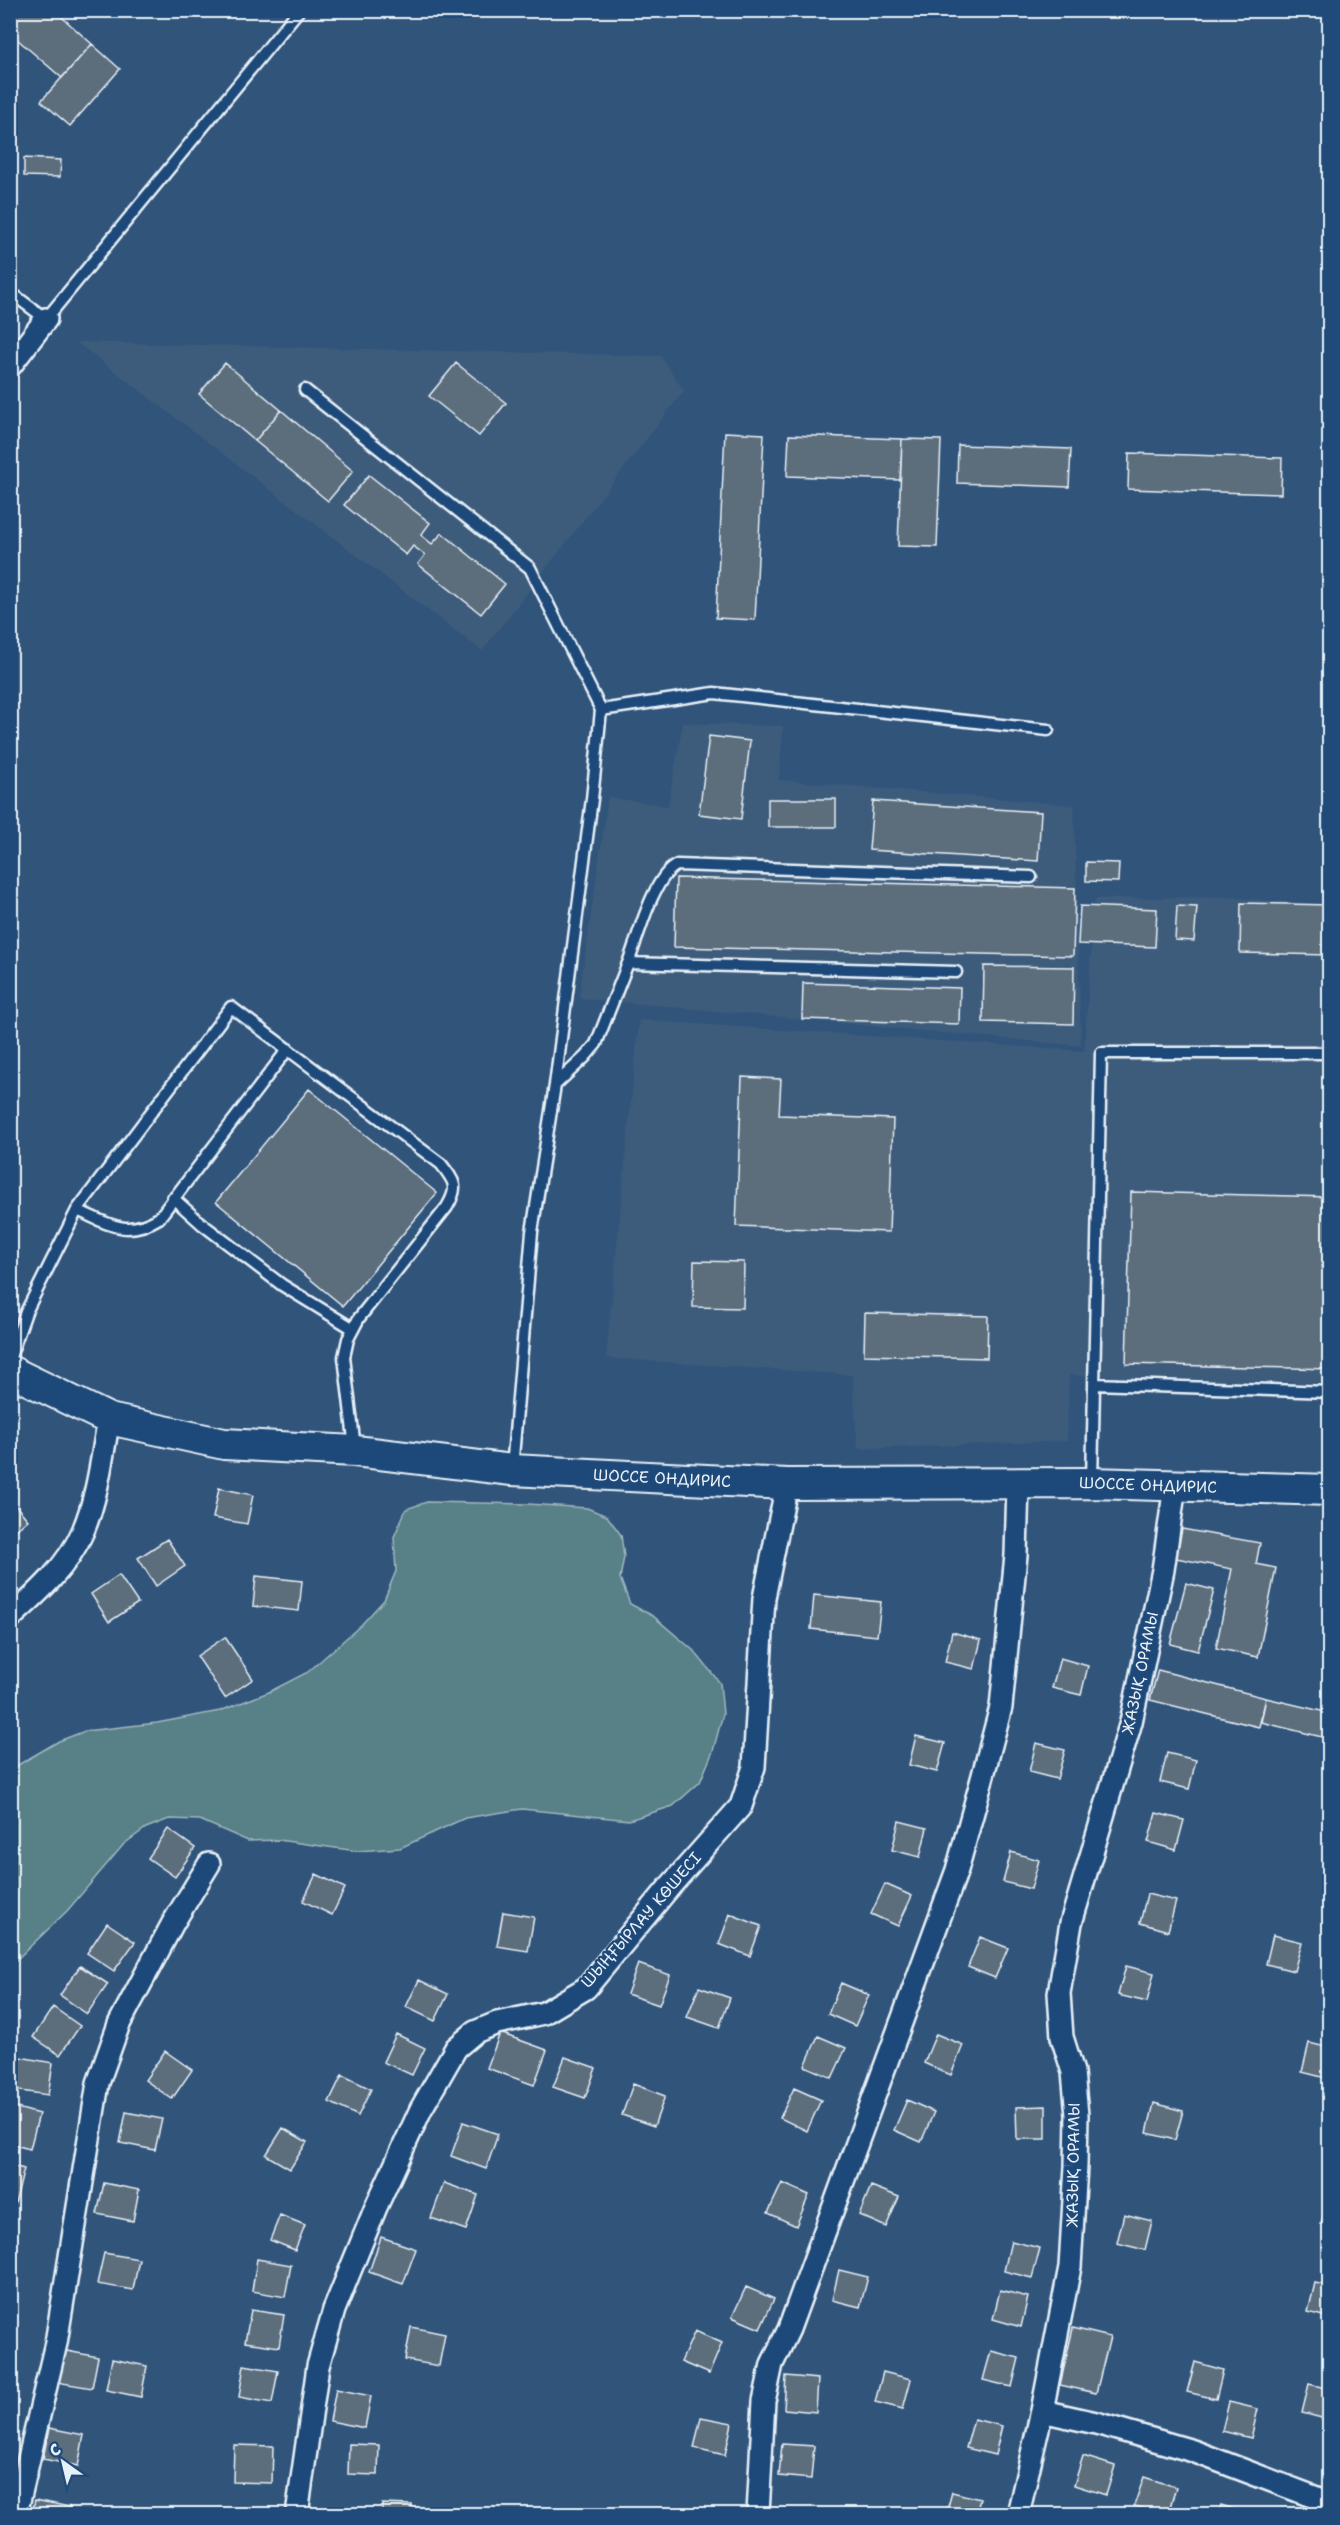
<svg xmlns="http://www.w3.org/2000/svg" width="1340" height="2525" font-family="'Shantell Sans',sans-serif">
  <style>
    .built { fill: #3e5c7b }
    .green { fill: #588087; stroke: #a0b8c0; stroke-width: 1.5 }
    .building { fill: #5c6d7c; stroke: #e8f1f8; stroke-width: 1.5 }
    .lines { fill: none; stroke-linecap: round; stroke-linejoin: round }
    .service-casing { stroke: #e8f1f8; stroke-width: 15 }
    .minor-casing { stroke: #e8f1f8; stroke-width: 26 }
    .secondary-casing { stroke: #e8f1f8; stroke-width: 34 }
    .service { stroke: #1f4a7a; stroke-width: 10 }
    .minor { stroke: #1f4a7a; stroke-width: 21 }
    .secondary { stroke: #1f4a7a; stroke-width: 30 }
    .labels { text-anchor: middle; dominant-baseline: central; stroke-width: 4.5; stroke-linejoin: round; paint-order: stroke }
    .street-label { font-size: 16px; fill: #e8f1f8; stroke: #1f4a7a }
  </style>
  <rect width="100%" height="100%" fill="#31547b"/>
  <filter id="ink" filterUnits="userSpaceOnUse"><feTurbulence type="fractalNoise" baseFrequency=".0167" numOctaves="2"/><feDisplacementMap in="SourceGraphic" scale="12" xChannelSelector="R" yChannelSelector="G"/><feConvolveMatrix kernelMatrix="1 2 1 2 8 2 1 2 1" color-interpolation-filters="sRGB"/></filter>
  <g filter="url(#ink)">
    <path class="built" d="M76 342 661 356 684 391 482 651Z
      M683 723 783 726 779 780 1074 805 1081 1046 579 998 608 797 668 806Z
      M1225 897 1329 905V1383L1069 1375 1067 1441 858 1449 852 1375 606 1358 639 1020 1084 1051 1095 899Z"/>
    <path class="green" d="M427 1502 528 1504 587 1508 607 1516 621 1535 624 1557 620 1578 630 1604 653 1616 694 1651 720 1683 723 1714 713 1751 700 1782 673 1806 629 1820 522 1809 465 1818 400 1848 357 1851 278 1840 248 1841 200 1820 169 1819 146 1828 124 1844 67 1911 11 1965V1769L59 1741 85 1731 157 1723 220 1711 269 1692 308 1672 361 1625 384 1600 396 1571 394 1537 406 1509Z"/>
    <path class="building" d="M10 10H54L92 44 62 78 10 33Z
      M92 44 120 69 70 126 41 101Z
      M24 158 61 160 60 177 24 176Z
      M225 363 281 410 255 441 199 394Z
      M456 363 506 403 479 436 429 396Z
      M281 410 353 471 328 501 255 441Z
      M725 432 764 434 755 620 716 618Z
      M789 435 902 439 900 480 787 476Z
      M902 439 941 440 937 547 898 546Z
      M958 445 1071 449 1069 487 957 483Z
      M1129 453 1282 458 1281 494 1128 489Z
      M369 475 430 523 421 535 432 544 442 533 505 584 481 614 418 564 425 555 413 546 406 555 344 505Z
      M709 736 750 741 741 819 699 814Z
      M768 799H836V827H768Z
      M873 801 1041 812 1038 861 869 850Z
      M1086 862 1119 863 1118 882 1086 881Z
      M676 878 1075 888 1073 956 674 947Z
      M1241 903 1330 905V955L1240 953Z
      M1080 906 1157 909 1155 947 1078 944Z
      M1177 906 1197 907 1194 941 1175 940Z
      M984 966 1074 967 1073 1024 983 1022Z
      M803 983 960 988 959 1024 802 1019Z
      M742 1077 781 1079 779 1115 893 1119 889 1232 736 1226Z
      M309 1089 437 1193 343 1306 216 1202Z
      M1131 1192 1330 1197V1369L1126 1364Z
      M694 1261 744 1262 743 1308 693 1307Z
      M865 1313 988 1316 987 1358 864 1355Z
      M219 1488 253 1495 247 1524 213 1518Z
      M10 1499 28 1520 10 1535Z
      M1182 1529 1260 1543 1256 1564 1276 1568 1258 1657 1216 1648 1232 1569 1176 1558Z
      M167 1539 185 1566 156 1586 138 1558Z
      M119 1575 138 1603 109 1622 91 1594Z
      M256 1576 302 1581 299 1611 253 1606Z
      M1186 1583 1214 1590 1198 1651 1170 1644Z
      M814 1595 881 1602 877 1636 811 1629Z
      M952 1632 981 1640 974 1669 945 1662Z
      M225 1637 253 1679 225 1698 197 1656Z
      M1060 1658 1088 1666 1081 1695 1052 1688Z
      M1158 1670 1266 1698 1259 1727 1150 1700Z
      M1266 1698 1330 1713V1739L1261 1722Z
      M916 1736 945 1743 937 1772 909 1765Z
      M1036 1743 1065 1750 1057 1779 1029 1772Z
      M1167 1753 1196 1760 1189 1789 1160 1782Z
      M1156 1813 1184 1820 1176 1850 1148 1842Z
      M899 1821 927 1828 920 1857 892 1850Z
      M168 1829 195 1848 175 1877 148 1858Z
      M1011 1852 1039 1860 1031 1889 1003 1882Z
      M316 1874 345 1888 332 1915 303 1901Z
      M885 1884 912 1896 898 1926 871 1914Z
      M1147 1894 1176 1901 1168 1931 1140 1923Z
      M503 1912 534 1917 528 1951 497 1946Z
      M730 1914 761 1926 750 1956 719 1944Z
      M107 1923 135 1942 114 1971 87 1953Z
      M1273 1935 1302 1942 1294 1971 1266 1964Z
      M980 1937 1008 1948 995 1978 968 1967Z
      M638 1964 670 1975 659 2005 627 1994Z
      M80 1966 108 1984 87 2014 60 1995Z
      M1126 1966 1154 1973 1147 2002 1118 1995Z
      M419 1980 448 1994 435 2021 406 2007Z
      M841 1983 869 1995 855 2026 828 2014Z
      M699 1987 730 1998 719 2028 687 2017Z
      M53 2007 80 2026 60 2055 33 2037Z
      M500 2033 547 2050 534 2085 487 2068Z
      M396 2034 425 2048 412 2075 383 2062Z
      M936 2034 963 2045 951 2075 924 2063Z
      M818 2036 846 2048 832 2078 805 2066Z
      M1309 2043 1330 2048V2079L1302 2072Z
      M165 2051 192 2070 172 2099 145 2080Z
      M20 2057 53 2063 48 2095 14 2090Z
      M565 2057 596 2068 585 2098 553 2087Z
      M342 2075 371 2089 358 2116 329 2102Z
      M633 2084 665 2096 654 2126 622 2115Z
      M794 2088 821 2100 807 2131 780 2118Z
      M907 2100 934 2112 921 2142 894 2130Z
      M1154 2103 1183 2111 1175 2140 1147 2133Z
      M10 2106 39 2114 30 2149 10 2144Z
      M1046 2106V2139H1017L1016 2107Z
      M126 2112 162 2119 155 2150 120 2143Z
      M463 2122 498 2134 486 2169 451 2156Z
      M283 2128 307 2142 290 2169 266 2155Z
      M10 2165 24 2169 15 2204 10 2203Z
      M104 2183 139 2190 133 2221 97 2214Z
      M444 2183 478 2195 466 2230 431 2218Z
      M782 2183 809 2195 796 2226 768 2213Z
      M871 2186 899 2197 886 2227 859 2215Z
      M1329 2195H1330V2226L1321 2224Z
      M1124 2214 1152 2221 1145 2250 1117 2243Z
      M280 2215 305 2225 295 2250 270 2240Z
      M381 2237 416 2249 403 2284 369 2272Z
      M1011 2241 1040 2248 1032 2278 1004 2271Z
      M104 2253 139 2259 133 2290 97 2284Z
      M257 2259 291 2265 285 2297 252 2291Z
      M839 2270 868 2277 860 2307 832 2300Z
      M1315 2283 1330 2286V2318L1308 2312Z
      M746 2287 774 2299 760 2329 732 2317Z
      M1000 2290 1028 2297 1021 2327 993 2319Z
      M251 2310 284 2315 279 2347 245 2342Z
      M411 2327 445 2334 439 2366 405 2360Z
      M1073 2328 1110 2337 1096 2393 1060 2385Z
      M695 2331 722 2343 709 2374 681 2362Z
      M62 2350 98 2357 92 2388 56 2382Z
      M991 2351 1019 2358 1012 2387 983 2380Z
      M112 2359 147 2366 141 2397 106 2390Z
      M1195 2362 1223 2370 1216 2399 1187 2392Z
      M244 2365 278 2371 272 2403 239 2397Z
      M883 2372 911 2379 903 2409 875 2402Z
      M786 2376 818 2379 816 2412 784 2409Z
      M1309 2384 1330 2389V2420L1302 2413Z
      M336 2389 371 2396 365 2428 330 2421Z
      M1229 2402 1258 2409 1251 2438 1222 2431Z
      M701 2417 732 2423 725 2455 694 2448Z
      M974 2419 1002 2426 995 2455 966 2448Z
      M49 2428 84 2435 78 2466 43 2459Z
      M349 2444 379 2445 378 2475 348 2474Z
      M782 2444 814 2446 811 2479 779 2476Z
      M234 2445 273 2446 272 2483 233 2482Z
      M1083 2456 1115 2466 1106 2495 1074 2485Z
      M1144 2477 1176 2487 1168 2514 1134 2506Z
      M952 2492 980 2499 976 2514H946Z
      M35 2500 70 2507 68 2514H32Z
      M382 2504 412 2505V2514H382Z
      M1221 2505 1250 2514H1218Z"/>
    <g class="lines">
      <g class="service-casing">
        <path id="service" d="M10 292 46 319 299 10
          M305 390 530 568 601 710 592 799 555 1085 532 1232 512 1469
          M601 710 714 693 1048 730
          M628 963C638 938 653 876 677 865L1031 877
          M555 1085 585 1057 596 1044 628 963 956 972
          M173 1198 202 1224 282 1285 352 1328
          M77 1210C109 1224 126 1238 159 1218L288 1049
          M10 1357 26 1312 77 1210 231 1007 441 1164C455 1182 459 1187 447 1207L359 1318 348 1339 344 1357 355 1448
          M1094 1384 1330 1392
          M1092 1482 1101 1053H1330"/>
      </g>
      <g class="minor-casing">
        <path id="minor" d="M10 366 46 319
          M1175 1486 1163 1570 1131 1722 1071 1923 1059 1993 1062 2037 1073 2072 1077 2115 1076 2166 1070 2267 1042 2411 1096 2423 1193 2451 1330 2503
          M10 1618C38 1593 68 1566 83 1531 98 1496 102 1455 109 1419
          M16 2514 56 2343 98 2083 119 2024 173 1923 209 1864
          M297 2514 318 2366 334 2310 376 2207 421 2109 456 2048 475 2032 497 2023 544 2013 586 1988 671 1885 741 1806 754 1767 764 1598 787 1484
          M758 2514 764 2401 772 2364 789 2329 957 1870 982 1779 1001 1707 1016 1555 1018 1484
          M1018 2514 1042 2411"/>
      </g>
      <g class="secondary-casing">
        <path id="secondary" d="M10 1371 109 1419 224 1444 355 1451 512 1470 787 1484 1091 1483 1330 1490"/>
      </g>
      <use href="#service" class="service"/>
      <use href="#minor" class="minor"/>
      <use href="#secondary" class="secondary"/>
    </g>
  </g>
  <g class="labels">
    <g class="street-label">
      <text transform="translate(662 1478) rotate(3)">ШОССЕ ОНДИРИС</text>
      <text transform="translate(1148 1485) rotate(2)">ШОССЕ ОНДИРИС</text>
      <text transform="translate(1140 1673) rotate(-78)">ЖАЗЫҚ ОРАМЫ</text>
      <text transform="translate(641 1920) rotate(-49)">ШЫҢҒЫРЛАУ КӨШЕСІ</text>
      <text transform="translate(1073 2165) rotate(-89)">ЖАЗЫҚ ОРАМЫ</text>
    </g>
  </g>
  <rect width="1340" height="2525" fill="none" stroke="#1f4a7a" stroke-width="36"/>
  <rect x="18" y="18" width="1304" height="2489" fill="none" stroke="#e8f1f8" stroke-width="2" filter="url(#ink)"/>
  <g transform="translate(63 2462) rotate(326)" stroke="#1f4a7a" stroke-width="4.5" paint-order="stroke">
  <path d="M0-4.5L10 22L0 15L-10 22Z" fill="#e8f1f8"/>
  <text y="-9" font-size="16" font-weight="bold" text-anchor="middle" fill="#e8f1f8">С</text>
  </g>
</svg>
